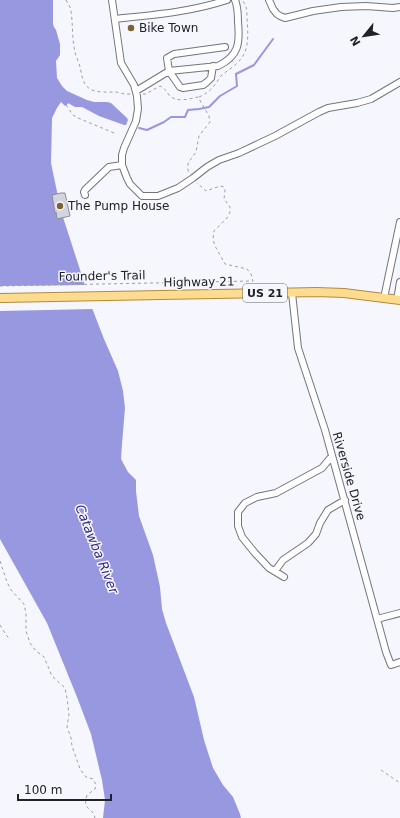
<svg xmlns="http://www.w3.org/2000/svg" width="400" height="818" font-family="'DejaVu Sans',sans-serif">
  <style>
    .water { fill: #9798e0 }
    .pier { fill: #f6f6fe }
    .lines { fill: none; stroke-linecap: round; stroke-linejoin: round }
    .stream { stroke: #9798e0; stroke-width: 2 }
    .building { fill: #d3d4e0; stroke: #8c8d98 }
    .minor-casing { stroke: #74747f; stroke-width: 8 }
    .major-casing { stroke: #b18b3a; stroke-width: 10 }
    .path { stroke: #9d9da3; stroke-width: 1; stroke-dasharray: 3 3; stroke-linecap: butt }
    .minor { stroke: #fff; stroke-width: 6 }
    .major { stroke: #fedc8f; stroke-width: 8 }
    .poi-dot { fill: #7b6334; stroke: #f6f6fe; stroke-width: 1.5 }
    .labels { text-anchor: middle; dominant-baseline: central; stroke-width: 3; stroke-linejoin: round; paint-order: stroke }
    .shield { fill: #f6f6fe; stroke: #616167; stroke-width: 1 }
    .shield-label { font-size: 11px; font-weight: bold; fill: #212126 }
    .poi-label { font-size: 12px; fill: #212126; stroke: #f6f6fe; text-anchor: start }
    .street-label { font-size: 12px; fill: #212126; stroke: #f6f6fe }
    .water-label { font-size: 13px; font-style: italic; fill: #352b7e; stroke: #f6f6fe }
  </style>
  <rect width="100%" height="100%" fill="#f6f6fe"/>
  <path class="water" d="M0 0H53V24L54 27 56 30 60 44V55L56 61 57 78 62 86 67 91 87 100 94 102H107L111 103 127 118 128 120 126 125H124L99 116 82 107H75L68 103V104L65 106 61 102 57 108 52 118 51 163 61 211 83 279 87 295 104 339 118 371 123 391 125 408 122 444 121 459 128 472 136 480V491L139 516 153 555 160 587 162 609 166 623 194 697 204 740 213 768 223 785 233 797 240 814 241 818H103L105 800 102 780 91 734 77 697 47 623 0 539Z"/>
  <path class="pier" d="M86 285 94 309 0 311V286Z"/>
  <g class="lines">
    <path class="stream" d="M139 128 147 130 164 122 171 117H185L188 110 199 109 209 107 220 96 237 86 236 74 254 65 273 39"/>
  </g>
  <path class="building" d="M61 193H65L70 216 57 219 56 212 55 213 52 195Z"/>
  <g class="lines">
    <g class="minor-casing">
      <path id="minor" d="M112 0 121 63 134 85 137 96 138 109 136 121 124 148 122 155V165L127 178 130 184 142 196H158L178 188 193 178 207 167 219 160 239 153 275 136 319 112 328 108 357 103 371 99 400 82
        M269 0 273 9 277 14 280 16 285 18 313 11 341 7 366 6 393 8 400 7
        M115 19C153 15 191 12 227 0
        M213 66 211 78 207 82 203 85 183 88 180 87 169 71 167 58 174 54 225 47
        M136 91 169 71 218 66C239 56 240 43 238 22 238 14 238 7 235 0
        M85 195 84 192 85 190 109 167 122 165
        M292 293 298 348 325 430 377 619 386 652 391 665 400 662
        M384 298 400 222
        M397 300 400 282
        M275 571 283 560 308 543 316 534 320 523 328 510 345 500
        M284 577 269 568 255 553 242 537 238 526V512L245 503 257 497 276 493 322 468 332 456
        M377 619 400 613"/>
    </g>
    <g class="major-casing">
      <path id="major" d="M0 298 317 292 344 293 400 300"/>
    </g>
    <path class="path" d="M66 0 70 7 71 11C73 25 72 39 75 52 76 57 79 62 80 67 82 75 82 84 90 89 97 93 107 92 115 92 120 92 124 95 130 94
      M143 94H146L160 86C165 88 166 91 169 95 176 103 189 99 198 97L209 116 210 122 199 136 196 152 188 163V170L189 173
      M199 97C211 92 214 86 221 76 226 71 233 68 238 62 250 51 248 33 247 18 247 11 247 5 242 0
      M66 105 73 115 78 118 114 133
      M0 286 253 281 251 274 247 269 225 264 215 246 213 239 214 231 227 218 230 212V207L224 199 225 190 224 187 220 186 206 191 197 183
      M0 561 7 582 11 590 24 604 26 613V631L30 643 36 651 44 657 52 676 65 688 67 698 69 714 67 727 71 738 72 746 80 769 86 777 93 779 96 785 95 789 87 795C82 811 92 806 95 818
      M0 625 6 635 9 638
      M381 770 400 783"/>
    <use href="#minor" class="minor"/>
    <use href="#major" class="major"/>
  </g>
  <g class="poi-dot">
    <circle cx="131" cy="28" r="4"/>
    <circle cx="60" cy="206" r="4"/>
  </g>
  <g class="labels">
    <rect class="shield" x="243" y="284" width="44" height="18" rx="3"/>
    <g class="shield-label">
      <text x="265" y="293">US 21</text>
    </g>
    <g class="poi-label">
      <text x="139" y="28">Bike Town</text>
      <text x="68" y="206">The Pump House</text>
    </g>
    <g class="street-label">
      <text transform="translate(102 276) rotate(-1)">Founder's Trail</text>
      <text transform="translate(199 282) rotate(-1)">Highway 21</text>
      <text transform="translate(349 476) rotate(74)">Riverside Drive</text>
    </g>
    <g class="water-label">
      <text transform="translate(97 549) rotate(68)">Catawba River</text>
    </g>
  </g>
  <g transform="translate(364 36) rotate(240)" stroke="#f6f6fe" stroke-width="3" paint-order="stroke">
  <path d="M0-3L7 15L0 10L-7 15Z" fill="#212126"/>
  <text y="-6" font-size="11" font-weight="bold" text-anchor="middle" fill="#212126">N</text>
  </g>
  <path d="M18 794v6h93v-6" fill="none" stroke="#212126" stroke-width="2"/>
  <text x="24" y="794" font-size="12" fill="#212126" stroke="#f6f6fe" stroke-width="3" paint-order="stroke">100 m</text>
</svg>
